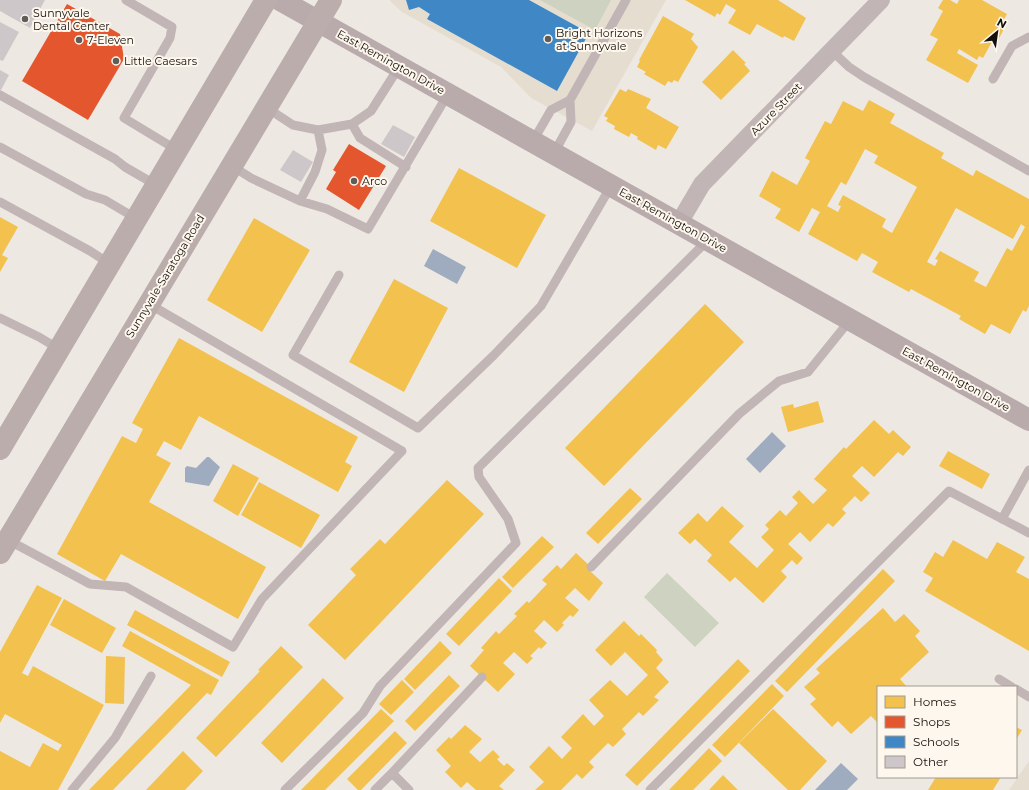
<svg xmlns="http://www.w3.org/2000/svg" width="1029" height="790" font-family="Montserrat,sans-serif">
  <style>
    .built { fill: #e5ddcf }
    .green { fill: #ced2c0 }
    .water { fill: #9fabbf }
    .homes { fill: #f2c14e; fill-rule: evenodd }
    .shops { fill: #e4572e }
    .schools { fill: #3f88c5 }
    .building { fill: #cec7c9 }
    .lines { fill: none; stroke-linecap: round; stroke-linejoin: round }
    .lane { stroke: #c2b5b5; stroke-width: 9 }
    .street { stroke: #c2b5b5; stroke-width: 18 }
    .secondary { stroke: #b9aaab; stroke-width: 22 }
    .primary { stroke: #bbadac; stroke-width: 22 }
    .poi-dot { fill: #605d58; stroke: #fef7ed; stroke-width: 1.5 }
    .labels { text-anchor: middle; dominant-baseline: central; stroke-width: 4; stroke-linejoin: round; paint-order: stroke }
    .poi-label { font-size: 11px; fill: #14110d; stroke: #fef7ed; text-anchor: start }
    .street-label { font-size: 11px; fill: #14110d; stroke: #fef7ed }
  </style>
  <rect width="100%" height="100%" fill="#ede9e2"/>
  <path class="built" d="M389 0H666L592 131 531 98 501 67 402 12Z
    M1029 761V790H1009Z"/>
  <path class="green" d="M540 0H611L595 30Z
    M667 573 719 623 695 647 644 597Z"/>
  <path class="water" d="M433 249 466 267 457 284 424 266Z
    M772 432 786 446 760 473 746 459Z
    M207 457H209L220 467 209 486 185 482V468L187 466 196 468Z
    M841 763 858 779 847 790H815Z"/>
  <path class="homes" d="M685 0H778L806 18 794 41 784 36 783 38 757 24 750 35 728 23 736 10 726 4 720 15 717 13 715 17Z
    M943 0H950L957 4 959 0H982L1007 14 1000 27 1004 29 997 42 993 40 983 58 979 56 977 60 959 49 957 53 978 65 968 83 926 60 938 39 930 35 943 11 938 8Z
    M663 16 694 34 691 39 698 47 678 82 674 80 672 83 668 81 665 86 644 74 646 72 637 67 640 61 639 60Z
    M733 50 746 63 744 64 750 71 721 100 702 82Z
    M620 89 626 92 628 89 651 99 646 108 679 127 666 149 658 145 656 150 637 139 638 137 631 133 629 137 614 129 615 126 606 121 608 118 604 116Z
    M869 100 895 114 890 123 944 153 941 158 973 176 976 170 1029 199V306L1026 312 1023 310 1010 334 991 324 985 334 959 319 961 316 911 289 909 292 872 272 878 262 862 253 857 261 808 234 820 212 812 208 799 232 775 218 781 209 759 196 772 171 797 185 810 161 805 158 825 121 831 124 843 101 863 111ZM865 149 878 156 874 163 917 187 892 233 882 227 886 219 843 195 838 205 841 206 838 212 827 206 841 182 846 185ZM956 208 1013 239 1021 224 1025 227 1012 251 1007 248 986 287 974 281 979 272 940 251 935 259 938 260 935 266 927 262Z
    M459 168 546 215 517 268 430 221Z
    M0 217 18 227 2 255 8 258 0 272Z
    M254 218 310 250 262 332 207 300Z
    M394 279 448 308 404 392 349 362Z
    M705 304 744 342 604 486 565 448Z
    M179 338 358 437 345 462 352 466 338 492 199 416 181 450 164 441 156 455 171 463 149 502 266 567 238 619 121 554 105 581 57 554 122 436 136 443 143 429 132 423Z
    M818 401 824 422 788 432 781 407 793 404 794 408Z
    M874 420 889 434 893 430 911 447 903 456 898 452 874 477 862 466 852 476 870 493 861 502 855 496 842 509 846 513 833 527 828 523 810 542 800 532 788 544 803 558 797 565 792 560 781 571 787 577 763 603 735 577 730 582 707 561 712 555 695 539 690 544 678 533 698 513 707 522 722 506 744 526 729 542 757 568 774 550 761 537 769 529 765 525 780 510 786 516 798 503 792 497 799 490 813 504 827 490 814 479 844 447 846 449Z
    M948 451 990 474 982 489 939 466Z
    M233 464 259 478 238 516 213 501Z
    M447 480 484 514 345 660 308 625 356 575 350 569 380 539 385 544Z
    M259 482 320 515 301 548 241 515Z
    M630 488 642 499 598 544 586 533Z
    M542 536 554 547 513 588 502 577Z
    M953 540 987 559 997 542 1025 557 1016 572 1029 579V651L925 591 933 578 923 572 935 552 943 557Z
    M576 553 591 567 589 570 603 583 589 601 575 588 565 598 579 610 573 617 570 615 562 623 564 625 557 632 544 620 534 631 547 643 541 649 539 647 530 656 533 658 527 664 514 652 503 663 515 674 498 692 470 666 484 650 481 648 496 631 499 634 517 616 514 614 527 601 529 603 547 584 542 580 557 565 561 569Z
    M883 569 895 581 787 692 775 681Z
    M499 578 512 591 459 646 446 634Z
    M37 585 62 598 22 673 28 676 33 666 104 705 58 790H0V751L30 767 43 743 58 751 62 745 5 714 0 723V652Z
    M64 599 116 628 102 653 50 625Z
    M883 608 895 622 904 614 920 631 915 636 929 652 900 679 907 687H878V723L871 716 851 734 838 721 832 727 810 704 816 699 804 687 820 673 816 669Z
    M135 610 230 662 222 677 127 625Z
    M624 621 639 636 641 634 657 650 656 652 663 660 656 668 669 682 654 697 659 700 643 716 639 712 622 729 626 734 613 747 608 743 589 762 594 767 582 779 577 774 561 790H535L544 782 529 767 549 746 562 759 572 748 561 737 583 714 594 726 604 716 589 700 610 680 627 696 648 675 625 652 611 666 595 650Z
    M130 631 219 680 211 695 207 693 113 790H89L191 685 122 646Z
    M440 641 452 653 415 690 404 679Z
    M281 646 303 667 216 757 196 738 260 671 258 670Z
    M106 656 125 657 124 704 105 703Z
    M738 659 750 671 637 786 625 775Z
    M449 675 460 686 415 731 405 721Z
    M323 678 344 698 282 763 261 743Z
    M402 680 414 692 391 715 379 704Z
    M772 684 784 696 725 757 712 745Z
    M381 709 394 721 325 790H301Z
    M773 709 827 761 800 790H788L739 743Z
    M465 725 482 739 469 752 480 762 493 750 500 757 497 759 504 766 507 763 515 770 499 786 504 790H476L467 782 461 788 445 772 451 766 436 750 449 737 451 739Z
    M1016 727 1022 730 1016 740Z
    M395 731 407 743 361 790H358L347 779Z
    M709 748 722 761 693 790H669Z
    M183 751 203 771 185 790H146Z
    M723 775 738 790H709Z
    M936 777H1001L993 790H928Z"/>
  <path class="shops" d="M67 4 120 34 124 59 88 120 22 81Z
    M349 144 386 166 359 210 326 189 336 172 333 170Z"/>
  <path class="schools" d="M406 0H529L589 33 557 91 427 19 430 14 419 7 409 10Z"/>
  <path class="building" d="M0 0H45L30 28 0 11Z
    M0 22 19 32 3 61 0 60Z
    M0 70 9 75 0 92Z
    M393 125 415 137 404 157 381 144Z
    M293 150 313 162 301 182 280 170Z"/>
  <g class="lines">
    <path class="lane" d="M126 0 172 27 170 38 124 118 177 150
      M832 51 849 67 864 77 1029 171
      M993 79 1012 46 1029 37
      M0 95 115 159 125 167 156 185
      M267 108 293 125 318 130 352 124 371 111 399 67
      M352 124 360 138 406 167
      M533 141 551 110 570 100 626 0
      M0 147 86 194 105 200 137 219
      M554 153 571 122 570 100
      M232 166 251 178 300 201 327 209 368 229 448 94
      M300 201 315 172 322 150 318 130
      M0 202 90 251 110 264
      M339 275 293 355 418 428 494 355 541 306 611 186
      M0 318 39 337 59 349
      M1002 519 1029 470
      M8 540 90 584 126 587 233 647 262 599 402 451 149 304
      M591 567 739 414 779 381 808 372 850 320
      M999 679 1012 687
      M1016 689 1029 697
      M72 790 115 738 151 676
      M285 790 363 713 380 686 516 543 508 519 479 477 478 468 708 240
      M375 790 392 773
      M409 790 392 773 482 677
      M650 790 949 491 1029 533"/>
    <path class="street" d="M679 223 702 184 881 0"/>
    <path class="secondary" d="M280 0 1029 420"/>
    <path class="primary" d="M0 449 266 0
      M0 553 331 0"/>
  </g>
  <g class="poi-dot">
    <circle cx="25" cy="19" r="4"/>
    <circle cx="548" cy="39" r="4"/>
    <circle cx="79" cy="40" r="4"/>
    <circle cx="116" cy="61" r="4"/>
    <circle cx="354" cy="181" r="4"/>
  </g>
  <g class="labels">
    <g class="poi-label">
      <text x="33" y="13">Sunnyvale<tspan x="33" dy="13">Dental Center</tspan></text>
      <text x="556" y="33">Bright Horizons<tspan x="556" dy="13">at Sunnyvale</tspan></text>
      <text x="87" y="40">7-Eleven</text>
      <text x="124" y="61">Little Caesars</text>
      <text x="362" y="181">Arco</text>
    </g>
    <g class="street-label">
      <text transform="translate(391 62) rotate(29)">East Remington Drive</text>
      <text transform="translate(776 109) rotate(-46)">Azure Street</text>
      <text transform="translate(673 220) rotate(29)">East Remington Drive</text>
      <text transform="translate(165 276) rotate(-59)">Sunnyvale-Saratoga Road</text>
      <text transform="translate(956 379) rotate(29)">East Remington Drive</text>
    </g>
  </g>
  <rect x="877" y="686" width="140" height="92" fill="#fef7ed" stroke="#a09b93"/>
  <rect x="885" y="696" width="20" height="12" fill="#f2c14e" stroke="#a09b93"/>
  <text x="913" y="706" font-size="12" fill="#14110d">Homes</text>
  <rect x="885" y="716" width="20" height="12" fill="#e4572e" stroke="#a09b93"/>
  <text x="913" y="726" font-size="12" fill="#14110d">Shops</text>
  <rect x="885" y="736" width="20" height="12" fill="#3f88c5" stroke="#a09b93"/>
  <text x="913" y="746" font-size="12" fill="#14110d">Schools</text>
  <rect x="885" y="756" width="20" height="12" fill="#cec7c9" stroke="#a09b93"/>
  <text x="913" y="766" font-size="12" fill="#14110d">Other</text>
  <g transform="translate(997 32) rotate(29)" stroke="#fef7ed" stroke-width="3" paint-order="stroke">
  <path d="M0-3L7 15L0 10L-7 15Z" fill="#14110d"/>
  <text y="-6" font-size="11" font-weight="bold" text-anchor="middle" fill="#14110d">N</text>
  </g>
</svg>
